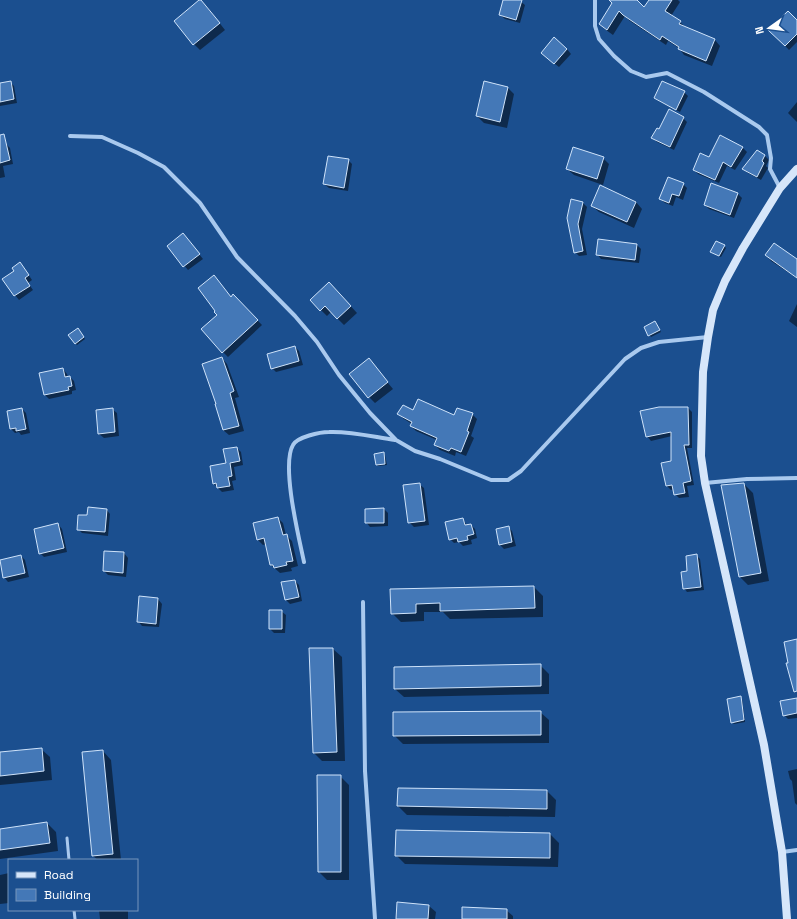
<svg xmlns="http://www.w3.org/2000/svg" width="797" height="919" font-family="'Space Grotesk',sans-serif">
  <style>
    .shadow { fill: #0007 }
    .building { fill: #4478b7; stroke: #cfe3fa }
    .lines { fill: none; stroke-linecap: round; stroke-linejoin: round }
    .lane { stroke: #a9c9ee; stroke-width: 3 }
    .street { stroke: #a9c9ee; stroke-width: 4 }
    .secondary { stroke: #d6e6fa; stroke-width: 8 }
  </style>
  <rect width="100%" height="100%" fill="#1b4f8f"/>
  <path class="shadow" d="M504 0H519L525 5 520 23 505 19 500 15Z
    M610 0H636L644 9 650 0H678L680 2 671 16 680 22 686 28 715 40 720 46 712 66 684 55 679 48 668 41 666 45 630 21 625 16 613 35 606 30 600 24 613 3Z
    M207 7 225 30 200 50 194 44Z
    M797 22V42L789 50 770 30Z
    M567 49 571 54 559 67 546 57Z
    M10 82 14 86 17 103 0 106V84Z
    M508 88 514 94 507 128 484 123 477 116Z
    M684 92 688 96 680 112 659 101 655 98Z
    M797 102V122L788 113Z
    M683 118 687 122 674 150 657 142 653 138 660 130Z
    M721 136 743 148 747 152 735 170 727 166 719 183 698 174 694 170 709 158Z
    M6 144 10 148 13 164 3 166 5 177 0 178V146Z
    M765 156 769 160 766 166 768 168 761 180 748 173 744 169Z
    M603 158 609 164 603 185 574 175 567 169Z
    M348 160 352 164 348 191 329 188 324 184Z
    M683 184 687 188 683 200 676 197 673 206 665 203 660 199Z
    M601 187 636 202 642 209 634 228 599 212 592 206Z
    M738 194 742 198 734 218 709 209 705 205Z
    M572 200 583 203 587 207 582 229 587 255 579 256 575 252Z
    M187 239 203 259 188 270 168 246Z
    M637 245 641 249 639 263 601 259 597 254Z
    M724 246 726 248 721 257 711 252Z
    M766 255 797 260V278L771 261Z
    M24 268 32 280 28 283 33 290 19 300 15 295Z
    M214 276 231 297 233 295 262 325 228 357 223 352Z
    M336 290 357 313 344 325 331 312 327 316 321 310Z
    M797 304V327L789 321Z
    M656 324 661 332 651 337 645 328Z
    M79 331 85 339 77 345 75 343Z
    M295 347 299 351 303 365 276 372 272 368Z
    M222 358 227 364 239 397 235 398 244 431 229 435 223 430 217 405Z
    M369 360 393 389 375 403 369 397Z
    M63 369 67 374 68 378 70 377 74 381 76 390 72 391V394L49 399 45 395Z
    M688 408 692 412V448H687L694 485 687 486 689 497 679 498 675 494 674 489 671 490 667 486 672 462V436L651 441 647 436Z
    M22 409 26 413 30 433 21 435 19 432 15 433 11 429Z
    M112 409 117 413 119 436 104 438 99 434 97 410Z
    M413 412 455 416 472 414 477 419 471 436 474 438 466 456 456 452 455 456 440 450 435 445 437 440 416 431 411 426 412 424 404 419 399 414Z
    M237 448 241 452 243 465 234 467 236 480 232 481 234 490 222 492 214 484Z
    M384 453 385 455 387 465 378 466 377 465Z
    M419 484 424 488 429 525 414 527 409 522Z
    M744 484 753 493 769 581 748 585 739 576Z
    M106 509 110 514 108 536 82 533 78 529 88 516Z
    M384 509 388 513V526L370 527 366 522Z
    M278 518 283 523 286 535 292 541 298 566 291 568 292 571 280 573 271 565 266 544 263 545 258 540Z
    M463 520 468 526 471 525 475 529 477 538 471 540 472 544 463 546 459 542 454 543 450 539Z
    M58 524 62 529 67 552 44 557 40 553Z
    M508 527 512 531 516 546 504 549 500 545Z
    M124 553 128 558 126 577 108 575 104 571Z
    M21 556 25 560 29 577 8 582 4 577 0 561Z
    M697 556 700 559 704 590 687 592 684 588 688 572Z
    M295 581 299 585 302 601 290 604 286 600Z
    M534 587 543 596V617L450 619 443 612H424V621L401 622 392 613 391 590Z
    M158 599 162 604 159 627 142 626 138 621Z
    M281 611 286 615 285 633H274L270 629Z
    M333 649 342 657 345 761H322L314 753Z
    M540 665 549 674V694L404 697 395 689Z
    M740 697 742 699 745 722 734 724 732 722Z
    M797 699V718L788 719 784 715Z
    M540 712 549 720V743L403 744 394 735Z
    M41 749 50 757 52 780 0 785V753Z
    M103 751 111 760 121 860H98L93 856Z
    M797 769V805L795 803 792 781 790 779 788 771Z
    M340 776 349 785V880H327L319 872Z
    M547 791 556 800 555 817 407 815 398 806Z
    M47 823 56 832 58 851 0 859V830Z
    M397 831 550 834 559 843 558 867 405 864 396 855Z
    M9 873V903L0 904V875Z
    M398 903 429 906 436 912 435 919H397Z
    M99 910H128V919H100Z
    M506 910 513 916V919H463Z"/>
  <path class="building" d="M199 0H201L220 23 193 45 174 21Z
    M503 0H522L516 20 499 15Z
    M609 0H637L644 7 649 0H672L665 11 681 21 679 24 715 39 706 61 678 49 679 47 662 36 660 40 623 15 619 11 607 30 599 24 612 3Z
    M788 11 797 20V34L785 46 768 30Z
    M554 37 567 49 554 64 541 53Z
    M11 81 14 99 0 102V83Z
    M484 81 508 87 500 122 476 116Z
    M662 81 685 91 676 110 654 98Z
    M669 109 684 117 670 147 651 138 657 128 659 129Z
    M4 134 10 160 0 163V135Z
    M720 135 743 147 731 167 723 162 715 180 693 170 700 153 709 157Z
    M573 147 604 157 597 179 566 169Z
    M757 150 765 155 762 161 764 163 757 177 742 169Z
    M328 156 349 159 344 188 323 184Z
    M668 177 684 183 679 196 672 194 669 203 659 199Z
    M711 183 738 193 730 215 704 205Z
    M600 185 636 202 627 222 591 206Z
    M571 199 583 202 578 224 583 251 574 253 567 218Z
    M183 233 200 254 183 267 167 246Z
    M598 239 637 244 635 260 596 255Z
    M716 241 725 245 719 256 710 252Z
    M774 243 797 259V278L765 255Z
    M20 262 29 275 25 278 30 286 14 296 2 279 14 271 12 268Z
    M214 275 231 297 233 294 258 320 222 353 201 329 217 315 214 312 215 311 198 288Z
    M329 282 351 306 337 319 325 306 320 311 310 300Z
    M655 321 660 330 648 336 644 327Z
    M78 328 84 337 75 344 68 335Z
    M295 346 299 361 271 369 267 354Z
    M222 357 234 391 230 393 239 426 223 430 215 404H216L202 364Z
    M369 358 388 382 368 398 349 374Z
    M63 368 65 377 70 376 72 386 68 387 69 390 44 395 39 373Z
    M418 399 454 415 457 408 473 413 467 431 469 432 461 452 451 448 449 451 434 445 437 438 410 426 412 422 397 414 403 405 413 410Z
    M659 407H688L689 445H684L691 481 683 483 685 493 674 495 672 485 666 486 661 463 671 461V432L646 437 640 411Z
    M22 408 26 429 16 431V428L10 429 7 411Z
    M113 408 115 432 98 434 96 410Z
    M237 447 240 461 230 463 232 476 228 477 230 486 217 488 216 483 213 484 210 466 226 463 223 449Z
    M384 452 385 464 376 465 374 454Z
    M420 483 425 521 408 523 403 485Z
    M744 483 761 573 739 577 721 485Z
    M88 507 107 509 105 532 77 530 78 515H87Z
    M384 508V523H365V509Z
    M278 517 283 535 287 534 293 561 286 562 287 565 274 568 273 565H270L264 538 257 540 253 523Z
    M463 518 465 525 471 524 474 534 467 536 468 540 458 542 457 538 449 540 445 522Z
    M58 523 64 548 39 554 34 529Z
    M509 526 512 542 499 545 496 529Z
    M104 551 124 552 123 573 103 571Z
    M697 554 701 587 683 589 681 572 687 571 686 556Z
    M21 555 25 573 3 578 0 560Z
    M295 580 299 597 285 600 281 582Z
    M534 586 535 608 440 611V603L416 604V613L391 614 390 589Z
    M139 596 158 598 156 624 137 622Z
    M269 610H282V629H269Z
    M797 639V691L794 692 786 663H788L784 642Z
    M309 648H333L337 752 313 753Z
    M541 664V686L394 689V667Z
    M741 696 744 720 731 723 727 699Z
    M797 698V713L783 716 780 701Z
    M541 711V735L393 736V712Z
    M42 748 44 771 0 776V752Z
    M103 750 113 854 92 856 82 752Z
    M317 775H341V872H318Z
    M398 788 547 790V809L397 806Z
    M47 822 50 843 0 850V829Z
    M396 830 550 833V858L395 856Z
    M397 902 429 905 428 919H396Z
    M462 907 507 909V919H462Z"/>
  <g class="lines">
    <path class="lane" d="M67 838 69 860
      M74 910 75 919"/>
    <path class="street" d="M595 0V26L599 39 614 56 631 71 646 77 667 73 704 92 759 127 767 135 771 158 770 169 780 188
      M70 136 102 137 138 153 164 167 200 203 237 257 295 316 317 342 339 375 370 413 396 440 415 451 440 459 491 480H508L521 471 625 359 641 348 659 342 708 337
      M705 483 747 479 797 478
      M304 562C299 538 281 465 293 445 297 437 320 432 329 432 351 431 374 437 395 440
      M363 602 365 771 375 919
      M782 852 797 850"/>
    <path class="secondary" d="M787 919 782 852 764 745 705 483 701 456 703 372 708 337 713 310 725 281 743 248 780 188 797 169"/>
  </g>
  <rect x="8" y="859" width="130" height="52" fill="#1b4f8f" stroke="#7695bc"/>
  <rect x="16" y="872" width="20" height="6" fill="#d6e6fa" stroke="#7695bc"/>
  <text x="44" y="879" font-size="12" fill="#ffffff">Road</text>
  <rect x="16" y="889" width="20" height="12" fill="#4478b7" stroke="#7695bc"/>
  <text x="44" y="899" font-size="12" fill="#ffffff">Building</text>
  <g transform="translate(769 28) rotate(256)" stroke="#1b4f8f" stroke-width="3" paint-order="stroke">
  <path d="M0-3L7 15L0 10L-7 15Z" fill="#ffffff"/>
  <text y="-6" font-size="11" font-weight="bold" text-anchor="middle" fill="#ffffff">N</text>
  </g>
</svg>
